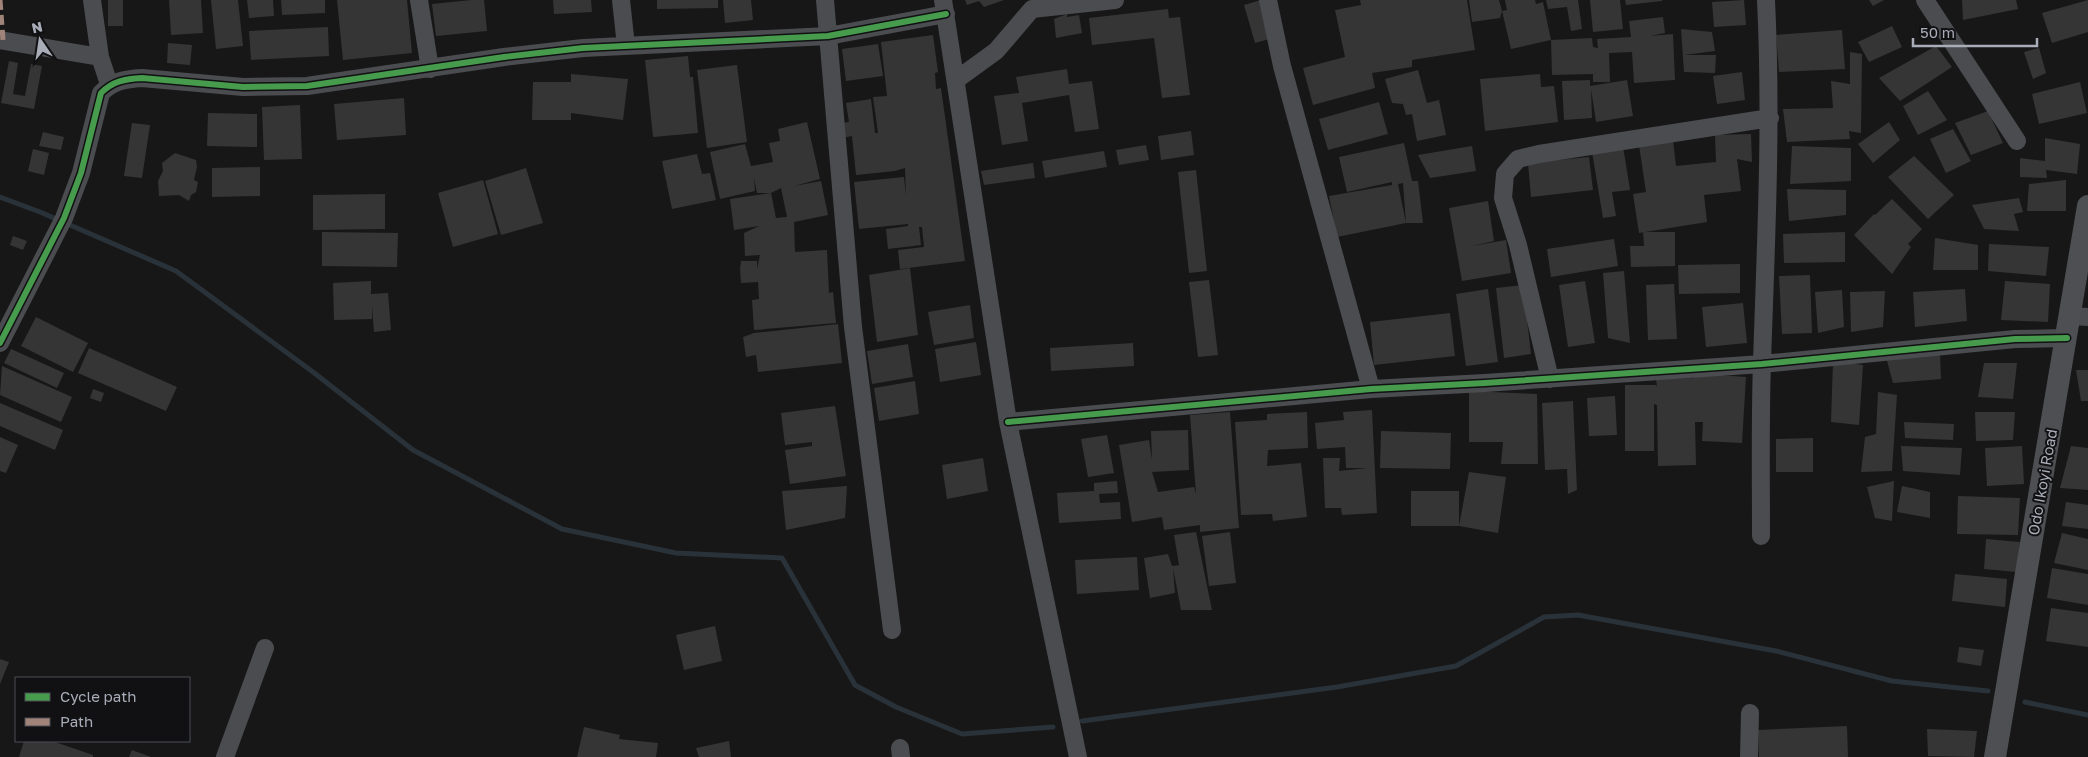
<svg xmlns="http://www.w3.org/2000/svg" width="2088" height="757" font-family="'Golos Text',sans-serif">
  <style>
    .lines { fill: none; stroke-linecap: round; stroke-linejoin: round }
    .stream { stroke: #2a3239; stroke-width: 5 }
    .building { fill: #353536; fill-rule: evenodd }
    .minor { stroke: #4b4c50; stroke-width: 18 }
    .major { stroke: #4d4f52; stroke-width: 22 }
    .quiet { stroke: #a18479; stroke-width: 5; stroke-dasharray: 10 5; stroke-linecap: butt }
    .cycleway-casing { stroke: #111113; stroke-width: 9 }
    .cycleway { stroke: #469c4c; stroke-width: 6 }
    .labels { text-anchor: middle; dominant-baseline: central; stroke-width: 4; stroke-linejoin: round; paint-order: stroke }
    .street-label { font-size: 15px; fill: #a8adb8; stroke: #111113 }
  </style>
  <rect width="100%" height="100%" fill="#171717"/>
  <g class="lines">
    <path class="stream" d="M0 197 40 212 176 271 313 372 413 450 562 529 676 553 782 558 855 685 896 707 962 734 1053 727
      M2025 702 2088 715
      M1082 721 1337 687 1456 666 1544 617 1578 615 1776 651 1892 681 1988 691"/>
  </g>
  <path class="building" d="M108 0H123V26H108Z
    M169 0H201L203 33 171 35Z
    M211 0H238L243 46 216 49Z
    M247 0H273L274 16 249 18Z
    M281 0H325V13L282 15Z
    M337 0H407L412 53 343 60Z
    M471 0H484L487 31 436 36 432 4Z
    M553 0H591L592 12 554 14Z
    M657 0H718V8L657 9Z
    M723 0H751L753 20 725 23Z
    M965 0H1004L984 7 979 1 967 5Z
    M1261 0 1283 35 1255 43 1244 5Z
    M1360 0H1467L1475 50 1412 60V67L1372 73 1375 88 1313 105 1303 68 1345 57 1335 10 1361 5Z
    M1469 0H1499L1502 11 1500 18 1472 22Z
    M1505 0H1535L1536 4 1543 2 1551 40 1592 38 1593 47 1598 48 1597 39 1631 37 1629 21 1663 17 1665 33 1650 36 1673 34 1675 80 1634 83 1632 52 1609 53 1610 82H1593V74L1552 75 1551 40 1511 49 1502 11 1507 10Z
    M1546 0H1578L1582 29 1571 31 1567 7 1548 9Z
    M1590 0H1620L1623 29 1593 32Z
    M1625 0H1662V1L1626 5Z
    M1744 0 1746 25 1714 27 1712 2Z
    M1869 0H1884L1873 6Z
    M1962 0H2016L2018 9 1963 20Z
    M2088 0V32L2052 43 2042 13Z
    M1168 9 1169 18 1180 17 1190 95 1162 98 1154 38 1092 45 1089 18Z
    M1067 14V17L1079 15 1082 33 1056 38 1054 19Z
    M1892 26 1902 47 1869 62 1858 42Z
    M328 27 329 56 251 60 249 31Z
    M1681 29 1712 32 1715 51 1684 55H1716L1715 73 1684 72Z
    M1842 30 1845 69 1779 72 1776 35Z
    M933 35 938 72 935 73 936 89 941 88 965 261 900 269 898 250 924 247 922 227H919L921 245 888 249 886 229 908 226V224L859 229 854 182 904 177 906 196 905 168 895 171 856 175 852 136 842 138 840 123 849 122 846 103 871 99 875 133H878L873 97 887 96 881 42Z
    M168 43 192 45 190 65 167 63Z
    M878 44 883 76 846 81 842 49Z
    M1936 46 1952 67 1900 101 1879 78Z
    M2039 48 2046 73 2033 79 2024 52Z
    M1850 52 1862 54 1861 133 1849 131 1850 139 1787 142 1783 109 1833 108 1831 81 1850 84Z
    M688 56 690 77H693L698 133 653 137 645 60Z
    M9 61 18 63 13 94 25 96 31 64 42 66 34 109 1 103Z
    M737 65 747 142 707 148 697 70Z
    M1067 69 1069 84 1092 81 1099 129 1075 132 1069 95 1022 103 1028 141 1002 145 994 96 1019 93 1016 77Z
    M1418 70 1427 103 1439 100 1446 135 1417 141 1412 114 1406 115 1403 104 1392 103 1385 79Z
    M1742 72 1745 100 1717 104 1713 76Z
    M571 74 628 79 623 120 571 113V120H532L533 82H571Z
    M1540 74 1541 87 1554 86 1558 122 1485 131 1480 79Z
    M1590 80V86L1627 80 1633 116 1596 122 1591 89 1592 118 1564 120 1562 81Z
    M2080 82 2087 113 2039 124 2032 94Z
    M1928 91 1947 120 1918 135 1903 106Z
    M404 98 406 135 337 140 334 104Z
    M1379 102 1388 134 1328 150 1319 119Z
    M300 105 302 159 264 160 262 107Z
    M1988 111 2003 143 1971 155 1955 123Z
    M208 113 257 114V147L207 146Z
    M807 122 820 179 794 186 821 181 828 215 794 222 795 252 827 250 829 293 833 292 836 323 754 330 752 300 759 299 758 282 741 283 740 269 741 261H757V269L760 255 745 256 744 233 759 226 734 230 730 199 771 193H757L754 178 755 191 720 199 710 152 745 144 751 166 773 162 769 143 780 141 778 129ZM781 188 787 217 776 218 771 193Z
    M1889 122 1900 140 1873 163 1858 144Z
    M132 123 150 125 142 178 124 176Z
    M1953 129 1971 161 1946 173 1930 139Z
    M1191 131 1194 155 1161 160 1158 136Z
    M43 132 64 137 61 150 39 146Z
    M1751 134 1752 162 1737 159 1741 191 1704 195 1707 222 1639 233 1633 194 1646 192 1639 145 1673 140 1676 166 1716 162 1715 135Z
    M2045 138 2080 144 2077 174 2046 170 2047 178 2020 177V158L2045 161Z
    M1404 143 1412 181H1418L1423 223H1406L1337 237 1329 196 1392 185V182L1347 192 1339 157ZM1403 183 1406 223 1398 184Z
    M1146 145 1149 160 1119 165 1116 150Z
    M1472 146 1476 171 1430 178 1418 155Z
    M1623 146 1630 190 1612 192 1616 216 1603 218 1592 152Z
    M1792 146 1851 148V181L1790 184Z
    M33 149 49 153 44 175 28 171Z
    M1104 151 1107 167 1045 178 1042 161Z
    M175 153 196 160 197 167 194 180 198 182 196 192 191 195 189 201 179 195 159 196 158 181 163 171 162 163Z
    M697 154 702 174 710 173 716 200 672 209 662 161Z
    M1914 156 1954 195 1928 219 1888 177Z
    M1589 157 1593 190 1531 197 1528 163Z
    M1033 163 1035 178 984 185 981 171Z
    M260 167V196L212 197V168Z
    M526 168 543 223 501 235 485 181Z
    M1196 170 1207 271 1189 273 1178 172Z
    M483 180 498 234 453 247 438 193Z
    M2066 180V211H2027L2029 184Z
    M1787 189 1846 190V215L1789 221Z
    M385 194V229L313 230V195Z
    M2019 198 2023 212 2014 214 2019 231 1984 229 1972 205Z
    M1892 199 1922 229 1908 244 1911 247 1892 274 1854 235 1874 214 1875 215Z
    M1488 201 1494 241 1472 246 1506 240 1511 273 1462 281 1449 208Z
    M322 232 398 233 397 267 322 266Z
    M1643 232H1675V266L1631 267 1630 246H1644Z
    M1845 232V262L1784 263 1783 234Z
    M13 236 27 241 23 250 10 245Z
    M1935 238 1978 245V270H1933Z
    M1614 239 1618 266 1551 277 1547 249Z
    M1989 244 2049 247 2046 276 1988 271Z
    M1740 264V293L1679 294 1678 265Z
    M910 268 918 335 877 342 869 275Z
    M1624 271 1630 343 1608 338 1603 273Z
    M1810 275 1812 333 1782 334 1779 276Z
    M1209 280 1218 355 1198 357 1189 282Z
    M371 281V294L388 293 391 330 374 332 372 306V319L334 320 333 283Z
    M1585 281 1595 343 1568 347 1559 285Z
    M2005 281 2050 284 2048 322 2001 320Z
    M1674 284 1677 339 1648 340 1646 285Z
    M1523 285 1531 354 1504 358 1496 288Z
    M1488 289 1498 362 1466 366 1456 294Z
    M1965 289 1967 321 1915 327 1913 292Z
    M1842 290 1844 327 1818 333 1815 292Z
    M1885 291 1883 327 1851 332 1850 292Z
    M1743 303 1747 343 1706 347 1702 307Z
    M970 305 974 338 934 345 928 312Z
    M1450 313 1455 356 1374 365 1370 322Z
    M36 317 88 343 73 372 21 346Z
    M838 324 842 363 758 372 756 355 746 357 743 337 754 333Z
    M976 342 981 375 940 382 935 349Z
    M1133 343 1134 366 1051 371 1050 348Z
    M908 344 913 377 872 384 867 351Z
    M89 348 177 387 166 411 78 373Z
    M11 349 64 373 57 388 4 363Z
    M1940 353 1941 379 1893 383 1886 357Z
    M1833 361 1863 365 1859 425 1831 422Z
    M1984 363H2017L2013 399 1978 397Z
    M2 366 72 397 61 422 0 395Z
    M2076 370H2088V401H2081Z
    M1706 374 1746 377 1742 443 1702 441 1703 422H1695L1696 465 1658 466 1657 405 1654 404V451H1625V385H1656L1657 387 1656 379 1694 378 1691 375Z
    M915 381 919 414 879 421 874 388Z
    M93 389 104 393 101 402 90 398Z
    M1469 391 1537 394 1538 464H1501L1503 442H1469Z
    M1878 392 1897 395 1892 471 1861 472 1865 437 1876 434Z
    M1615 396 1617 435 1589 436 1587 398Z
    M1573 401 1577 490 1568 494 1567 469 1545 470 1542 403Z
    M0 403 63 430 55 450 0 426Z
    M835 406 846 476 790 484 785 450 812 446V442L785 445 781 413Z
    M1372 410 1377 513 1342 515 1341 508H1325L1323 458H1340L1339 471 1367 468H1346L1345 447 1317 449 1315 423 1344 420 1343 412Z
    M1230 412 1239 528 1200 532V525L1164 530 1162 517 1132 522 1119 445 1149 440 1152 460 1151 431 1188 430 1189 470 1152 472 1158 492 1194 487 1196 494 1190 415Z
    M1307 412 1308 448 1268 450 1267 466 1301 463 1307 517 1273 521 1272 514 1241 515 1235 422 1267 420V414Z
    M1975 412H2015L2013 440 1976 441Z
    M1904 422 1954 424 1953 440 1905 438Z
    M1381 431 1451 433 1450 469 1380 468Z
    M1107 435 1114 473 1088 477 1081 439Z
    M0 437 18 445 6 473 0 471Z
    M1813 438V472H1776V439Z
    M1901 446 1962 448 1960 475 1903 471Z
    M2022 446 2024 484 1987 486 1985 448Z
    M2071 446 2088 448V490L2060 488Z
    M983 458 988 491 947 499 942 465Z
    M1469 472 1506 477 1498 533 1459 526Z
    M1117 481 1118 493 1099 494 1100 503 1120 502 1121 519 1059 523 1057 493 1094 491V483Z
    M1894 481 1892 521 1875 518 1867 487Z
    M847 486 845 518 786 530 782 491Z
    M1902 486 1930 492V518L1897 512Z
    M1411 491H1459V526H1411Z
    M1958 496 2020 498 2018 535 1957 534Z
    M2066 502 2088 505V529L2062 526Z
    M1196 532 1212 610H1181L1173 568 1175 593 1150 598 1144 558 1168 554 1172 566 1179 565 1174 535Z
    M1230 532 1236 583 1209 586 1202 536Z
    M2062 533 2088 539V570L2054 563Z
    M1986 539 2020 542 2017 572 1984 569Z
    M1137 557 1139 590 1077 594 1075 560Z
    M2052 568 2088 574V605L2047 598Z
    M1955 574 2007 579 2005 607 1952 601Z
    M2051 608 2088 613V647L2046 641Z
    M715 626 722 661 684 670 676 635Z
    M1959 647 1984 650 1981 666 1957 662Z
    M0 659 9 662 0 684Z
    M1847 726 1848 757H1759L1758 730Z
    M584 727 620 735 619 739 658 743 656 757H577Z
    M1927 729 1977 731 1974 757 1928 756Z
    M24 741H52L93 755V757H19Z
    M729 741 731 757H699L696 748Z
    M132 750 151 757H129Z"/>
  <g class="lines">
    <path class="minor" d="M92 0 100 57 109 84
      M419 0 430 69
      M621 0 626 46
      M825 0 853 327 892 630
      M943 0 1008 422 1078 757
      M1268 0 1282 66 1371 389
      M1925 0 2017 141
      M0 40 100 57
      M956 80 996 51 1032 9 1115 0
      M2070 316 2088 317
      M0 343 64 218 81 173 101 93C113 81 125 79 142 78L243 87 307 86 504 57 583 48 828 36 946 14
      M1550 379 1518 245 1503 198 1505 174 1518 159 1539 154 1770 118
      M1008 422 1371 389 1485 383 1762 364 2015 339 2067 338
      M1761 536C1761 478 1760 420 1762 362 1766 240 1772 123 1766 0
      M900 748 901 757
      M225 757 265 648
      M1749 757 1750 713"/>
    <path class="major" d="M1995 757 2088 206"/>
    <path class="quiet" d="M0 0 3 40"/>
    <g class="cycleway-casing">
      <path id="cycleway" d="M0 343 64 218 81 173 101 93C113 81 125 79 142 78L243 87 307 86 504 57 583 48 828 36 946 14
        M1008 422 1371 389 1485 383 1762 364 2015 339 2067 338"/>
    </g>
    <use href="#cycleway" class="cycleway"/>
  </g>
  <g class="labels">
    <g class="street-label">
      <text transform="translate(2042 482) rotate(-80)">Odo Ikoyi Road</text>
    </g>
  </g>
  <rect x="15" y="677" width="175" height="65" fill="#111113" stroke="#4d4f55"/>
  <rect x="25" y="693" width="25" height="8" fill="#469c4c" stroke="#4d4f55"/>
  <text x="60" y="702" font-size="15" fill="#a8adb8">Cycle path</text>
  <rect x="25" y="718" width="25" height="8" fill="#a18479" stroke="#4d4f55"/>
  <text x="60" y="727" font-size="15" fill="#a8adb8">Path</text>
  <g transform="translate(40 40) rotate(347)" stroke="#111113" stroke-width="4" paint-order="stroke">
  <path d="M0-4L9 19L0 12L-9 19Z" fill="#a8adb8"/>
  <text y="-8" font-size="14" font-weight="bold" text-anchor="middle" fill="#a8adb8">N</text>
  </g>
  <path d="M1913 38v8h124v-8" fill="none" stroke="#a8adb8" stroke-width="2.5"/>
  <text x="1920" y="38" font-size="15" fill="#a8adb8" stroke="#111113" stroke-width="4" paint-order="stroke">50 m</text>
</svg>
